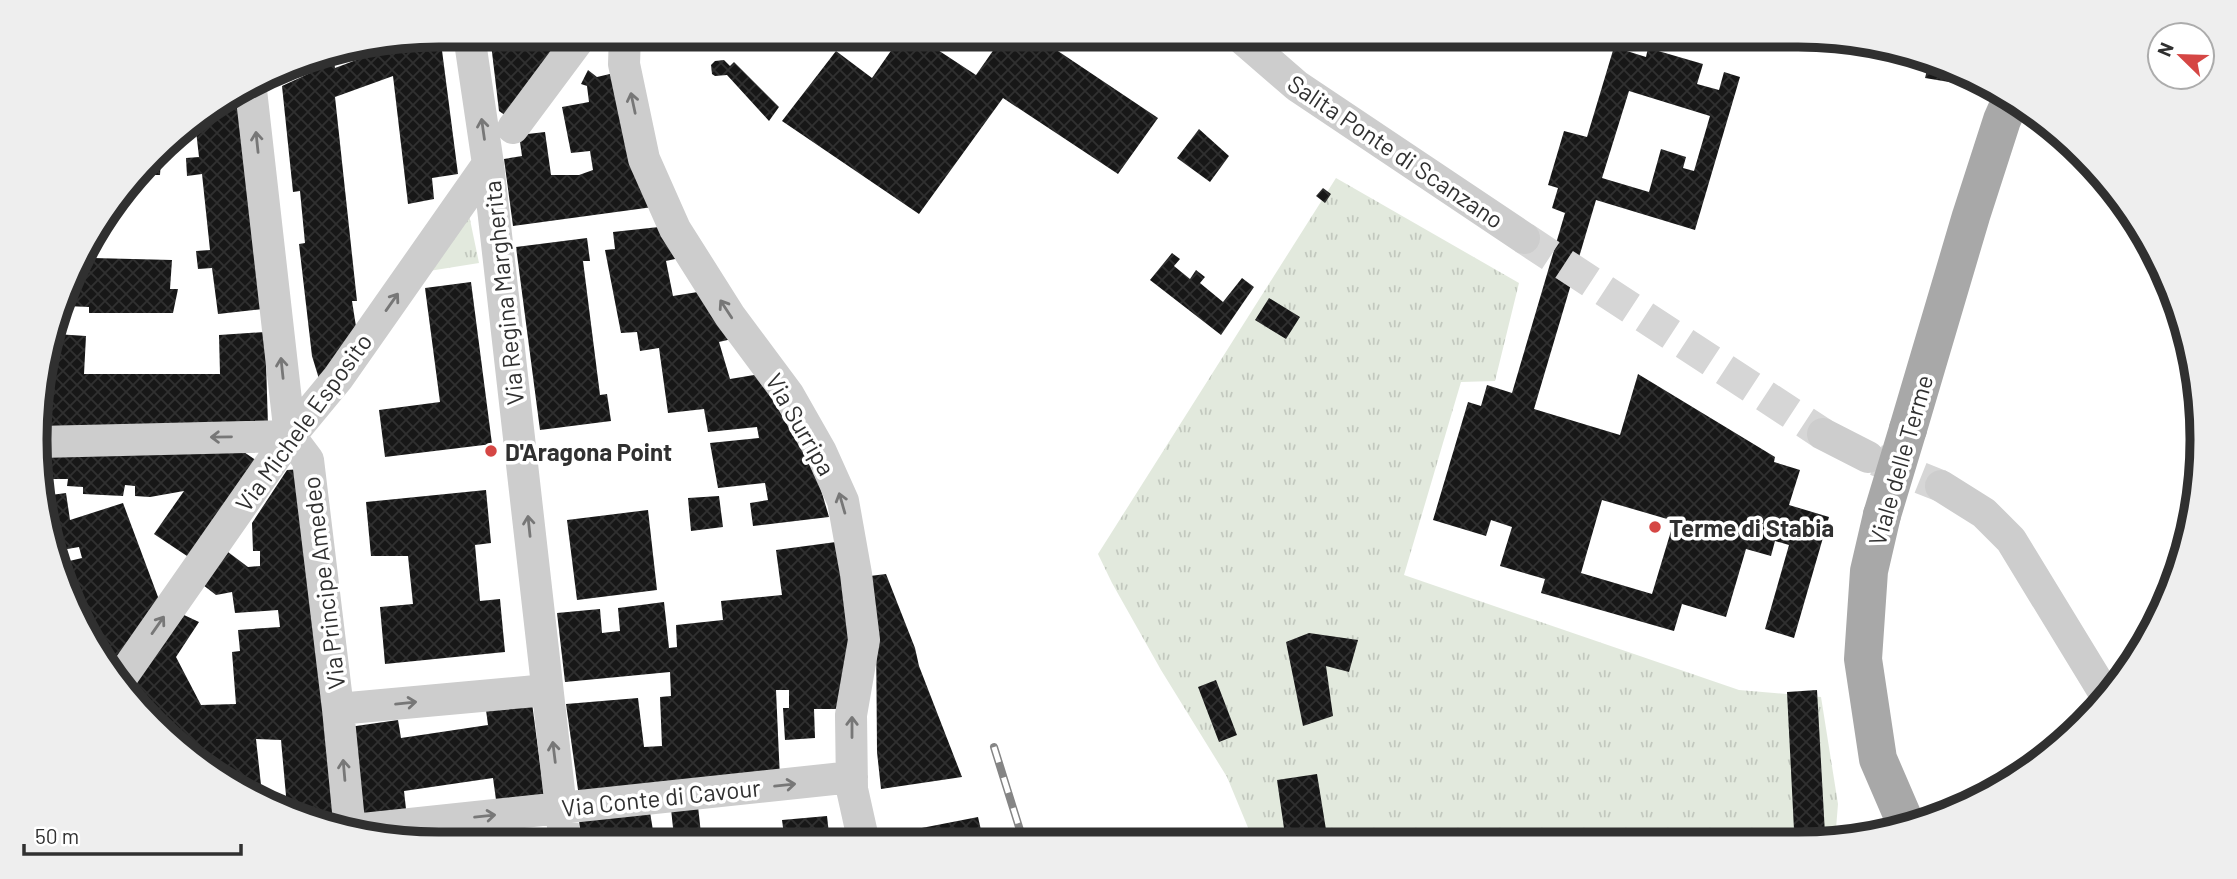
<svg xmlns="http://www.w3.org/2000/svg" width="2237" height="879" font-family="Barlow,sans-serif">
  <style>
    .park { fill: url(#park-tufts) }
    .building { fill: url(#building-cross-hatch); fill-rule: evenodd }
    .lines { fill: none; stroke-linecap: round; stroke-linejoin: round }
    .minor-tunnel { stroke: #d6d6d6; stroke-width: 32; stroke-dasharray: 32 16; stroke-linecap: butt }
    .minor { stroke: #cdcdcd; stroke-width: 32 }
    .major { stroke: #a8a8a8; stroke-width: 38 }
    .rail-casing { stroke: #858585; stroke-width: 8 }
    .rail { stroke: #fff; stroke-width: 5; stroke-dasharray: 16; stroke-linecap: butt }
    .major-bridge { stroke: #a8a8a8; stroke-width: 38 }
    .oneway { stroke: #777 }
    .poi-dot { fill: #d54644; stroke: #fff; stroke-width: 2.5 }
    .labels { text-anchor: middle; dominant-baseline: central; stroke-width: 7; stroke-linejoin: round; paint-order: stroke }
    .street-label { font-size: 24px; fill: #303030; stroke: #fff }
    .poi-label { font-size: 24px; font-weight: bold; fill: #303030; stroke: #fff; text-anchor: start }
    .rim { fill: none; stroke: #303030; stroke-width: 9 }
  </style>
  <defs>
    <pattern id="park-tufts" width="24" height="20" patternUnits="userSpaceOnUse" patternTransform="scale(1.75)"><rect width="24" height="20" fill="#e2e9dd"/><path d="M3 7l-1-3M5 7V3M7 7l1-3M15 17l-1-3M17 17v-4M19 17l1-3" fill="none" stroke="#c2c8be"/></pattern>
    <pattern id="building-cross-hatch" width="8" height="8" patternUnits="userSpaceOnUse" patternTransform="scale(1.75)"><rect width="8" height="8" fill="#171717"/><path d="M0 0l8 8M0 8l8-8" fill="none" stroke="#303030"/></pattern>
  </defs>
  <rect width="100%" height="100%" fill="#fff"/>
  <path class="park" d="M1336 178 1519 283 1495 381 1461 382 1404 575 1739 690 1821 697 1838 804 1835 841 1254 842 1227 777 1161 670 1112 583 1098 554Z
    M468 210 479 263 429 271Z"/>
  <path class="building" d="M440 35 458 174 432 178 434 199 408 204 393 76 335 97 357 301H352L357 333 319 379 312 356 299 244 305 243 300 191 293 192 282 86 334 62 335 68 391 47V43Z
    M498 35H567L509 118 499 111 491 44Z
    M670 35H703L694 48Z
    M902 35H915L976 75 1004 35H1034L1158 118 1118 174 1003 98 919 214 782 121 836 51 872 78Z
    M1614 47 1646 57 1648 48 1703 64 1697 84 1719 90 1724 72 1740 77 1695 230 1596 200 1534 409 1620 435 1638 374 1775 457 1774 462 1800 470 1789 505 1829 517 1794 638 1765 629 1789 545 1775 541 1771 556 1746 549 1726 617 1682 604 1674 631 1541 593 1545 579 1500 566 1512 527 1491 520 1486 536 1433 520 1468 402 1481 406 1487 385 1512 393 1565 213 1552 208 1558 188 1548 185 1564 131 1587 137ZM1629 91 1710 116 1694 171 1683 168 1686 157 1661 149 1649 192 1602 178ZM1602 500 1674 521 1652 594 1581 573Z
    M724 60 730 66 734 62 779 107 769 121 727 75 715 76 712 74 711 65 715 61Z
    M1928 66 1941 68 1979 87 1925 78Z
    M588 70 597 77 614 73 653 207 513 226 504 159 522 156 519 135 545 132 551 175H579L593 170 590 151 571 153 562 107 589 102 587 86 581 84Z
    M239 100 263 309 218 314 212 268 198 269 196 251 210 250 202 174 187 176 186 158 199 157 195 122 232 101Z
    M1199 129 1229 156 1210 182 1177 158Z
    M169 140 171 159 161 160 160 175H140Z
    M1323 188 1331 194 1325 203 1316 196Z
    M668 226 684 257 666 261 673 296 704 291 736 338 719 342 730 379 760 374 812 459 829 517 753 526 750 503 768 500 765 483 718 488 710 443 759 438 757 427 708 432 704 409 668 413 659 348 640 351 637 332 621 333 605 250 615 249 613 232Z
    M93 233V258L172 260 170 289H178L173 313H89V307L66 306 89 238Z
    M587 238 590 261H583L600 395 607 394 611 421 540 430 516 247Z
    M1172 253 1180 259 1174 266 1190 279 1196 270 1205 277 1200 283 1223 302 1242 278 1254 287 1221 335 1150 280Z
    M471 282 492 444 385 457 379 410 440 402 425 288Z
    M1269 298 1300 317 1286 339 1255 320Z
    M265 332 268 425 40 426 39 384 56 334 86 336 84 374H220L219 335Z
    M238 448 263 465 193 560 154 534 184 491 150 497 135 496V486L125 485 123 496 83 494V487L67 486 68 479H42L41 450Z
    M302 469 338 819 317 822 287 807 281 740 256 739 262 794 194 761 190 757 189 746 181 747 127 690 184 615 199 622 176 657 201 705 236 704 232 652 240 651 238 630 280 627 278 610 235 613 232 592 216 595 203 585 228 552 248 567 260 566V551H253L252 523 287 470Z
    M42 485H50L51 495 66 493 70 520 123 503 161 605 117 665 61 563 82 558 79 547 56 551 43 519Z
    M486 490 491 543 475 545 480 601 500 599 505 652 385 664 380 607 413 604 408 556H371L366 502Z
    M719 496 723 527 691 531 688 498Z
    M648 510 657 590 577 600 567 520Z
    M836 542 849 591 852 709H814L815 738 785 740 783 708H789V690H776L780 779 579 797 566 704 638 698 644 747 662 746 660 697 671 696 670 672 565 682 557 613 600 609 602 633 620 631 618 608 664 602 669 648 677 647 676 625 723 620 721 601 782 595 776 550Z
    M886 574 915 648 919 666 962 777 881 789 877 752 876 626 870 576Z
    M1309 633 1358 640 1349 672 1326 666 1333 716 1303 726 1286 642Z
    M1216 680 1237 735 1219 742 1198 687Z
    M1817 690 1825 834 1810 835V841H1773V831L1794 830 1787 692Z
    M532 703 545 801 497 807 493 778 404 791 407 818 363 824 349 727 398 720 401 738 488 725 486 710Z
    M1317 774 1328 842H1286L1277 780Z
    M698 806 702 843H678V837H674L671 809Z
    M650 812 655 843 582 844 579 821Z
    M827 816 830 843H785L782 820Z
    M978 817 984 843H898L896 833Z
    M519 825 522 844H440L395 838Z
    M773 835V843H726L725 840Z"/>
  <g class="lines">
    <path class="minor-tunnel" d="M1524 238 1823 434
      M1876 460 1941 486"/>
    <path class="minor" d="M469 35 488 164 565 844
      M625 35 624 64 644 159 675 229 730 316 788 394 821 452 843 501 856 574 864 640 851 715 852 789 864 843
      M1238 35 1297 86 1524 238
      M251 90 290 436 308 460 338 709 350 832
      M513 128 580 38
      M1823 434 1868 457
      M40 442 290 436
      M1941 486 1984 513 2011 540 2105 694
      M119 681 290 436 338 378 488 164
      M338 709 547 690
      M344 831 852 777"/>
    <path class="major" d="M1908 429 1971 216 2002 120 2010 102
      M1882 515 1869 571 1863 659 1878 759 1906 824"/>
    <g class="rail-casing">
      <path id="rail" d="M994 747 1024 843"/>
    </g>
    <use href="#rail" class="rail"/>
    <path class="major-bridge" d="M1882 515 1908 429"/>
  </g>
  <defs><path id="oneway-shaft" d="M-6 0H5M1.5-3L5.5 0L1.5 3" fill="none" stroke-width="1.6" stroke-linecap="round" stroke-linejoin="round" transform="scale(1.75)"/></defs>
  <g class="oneway">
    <use href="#oneway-shaft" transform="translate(633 103) rotate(-102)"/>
    <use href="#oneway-shaft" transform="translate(483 129) rotate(-98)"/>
    <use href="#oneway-shaft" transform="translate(257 142) rotate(-96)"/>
    <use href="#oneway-shaft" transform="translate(392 302) rotate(-55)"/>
    <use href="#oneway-shaft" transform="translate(726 309) rotate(-123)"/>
    <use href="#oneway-shaft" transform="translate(282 368) rotate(-96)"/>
    <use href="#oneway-shaft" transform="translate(221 437) rotate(179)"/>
    <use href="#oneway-shaft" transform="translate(842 503) rotate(-106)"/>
    <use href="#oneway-shaft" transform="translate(529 526) rotate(-96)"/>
    <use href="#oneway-shaft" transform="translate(158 625) rotate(-55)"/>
    <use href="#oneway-shaft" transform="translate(406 703) rotate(-6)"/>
    <use href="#oneway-shaft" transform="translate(852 727) rotate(-90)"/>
    <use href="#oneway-shaft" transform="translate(554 752) rotate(-97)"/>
    <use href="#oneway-shaft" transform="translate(344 770) rotate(-95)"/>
    <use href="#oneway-shaft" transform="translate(785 785) rotate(-6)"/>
    <use href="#oneway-shaft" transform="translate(485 816) rotate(-6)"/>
  </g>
  <g class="poi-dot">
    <circle cx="491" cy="451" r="7"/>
    <circle cx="1655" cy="527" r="7"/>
  </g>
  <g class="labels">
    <g class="street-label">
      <text transform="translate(1396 151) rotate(34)">Salita Ponte di Scanzano</text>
      <text transform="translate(503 293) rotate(-96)">Via Regina Margherita</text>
      <text transform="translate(303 422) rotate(-54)">Via Michele Esposito</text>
      <text transform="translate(801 424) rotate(60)">Via Surripa</text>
      <text transform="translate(1900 460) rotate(-74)">Viale delle Terme</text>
      <text transform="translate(323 583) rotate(-97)">Via Principe Amedeo</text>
      <text transform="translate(661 797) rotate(-6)">Via Conte di Cavour</text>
    </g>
    <g class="poi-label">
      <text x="505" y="451">D'Aragona Point</text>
      <text x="1669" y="527">Terme di Stabia</text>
    </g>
  </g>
  <path d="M0 0H2237V879H0ZM439 47H1798A392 392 0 0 1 2190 439V440A392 392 0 0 1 1798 832H439A392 392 0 0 1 47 440V439A392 392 0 0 1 439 47Z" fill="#eee" fill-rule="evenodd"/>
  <path class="rim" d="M439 47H1798A392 392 0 0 1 2190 439V440A392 392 0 0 1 1798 832H439A392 392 0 0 1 47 440V439A392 392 0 0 1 439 47Z"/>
  <g transform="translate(2181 56) rotate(293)"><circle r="33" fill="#ffffff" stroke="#acacac" stroke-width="2"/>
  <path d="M0-5L12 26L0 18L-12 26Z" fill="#d54644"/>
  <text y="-10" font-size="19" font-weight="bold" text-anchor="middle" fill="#303030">N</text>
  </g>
  <path d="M24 844v10h217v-10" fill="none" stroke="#303030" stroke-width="3.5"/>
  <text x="35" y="844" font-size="21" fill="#303030" stroke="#ffffff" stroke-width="5" paint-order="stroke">50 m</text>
</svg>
